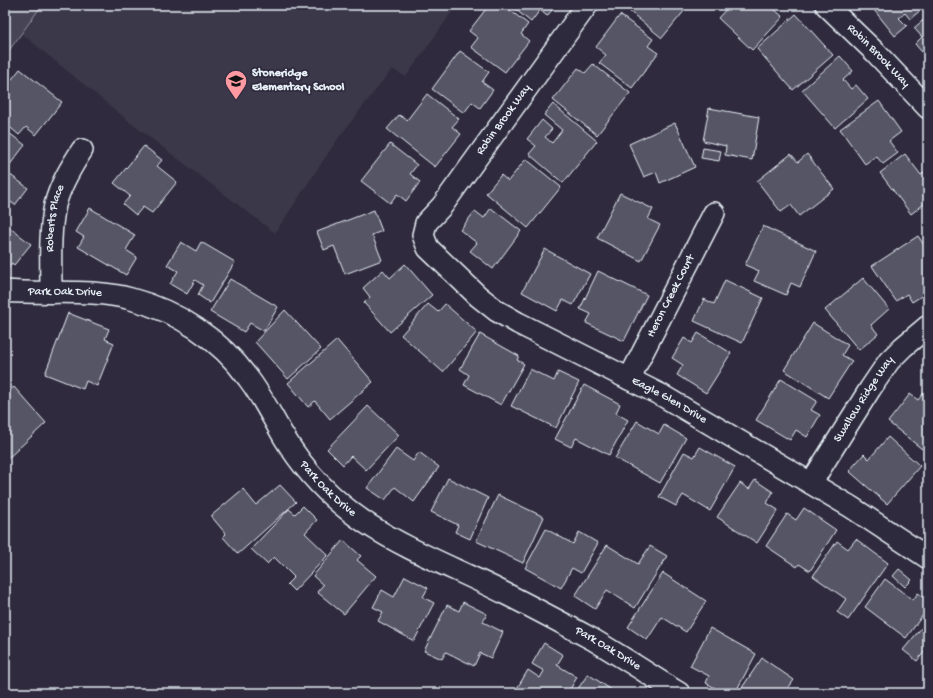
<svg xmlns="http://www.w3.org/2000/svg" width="933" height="698" font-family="'Gochi Hand',sans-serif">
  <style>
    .built { fill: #3b3749 }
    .green { fill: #464455; stroke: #979aa6 }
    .building { fill: #575565; stroke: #e8f1f8 }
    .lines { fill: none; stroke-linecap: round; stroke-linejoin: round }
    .minor-casing { stroke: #e8f1f8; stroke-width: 24 }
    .minor { stroke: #2f2a3d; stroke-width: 21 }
    .labels { text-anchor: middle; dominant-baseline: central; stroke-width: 3.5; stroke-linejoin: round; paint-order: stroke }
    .street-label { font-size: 12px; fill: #e8f1f8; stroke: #2f2a3d }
    .poi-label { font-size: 12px; font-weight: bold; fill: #e8f1f8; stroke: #2f2a3d; text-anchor: start }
  </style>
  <rect width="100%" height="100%" fill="#2f2a3d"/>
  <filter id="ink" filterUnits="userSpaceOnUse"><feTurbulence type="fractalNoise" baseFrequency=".025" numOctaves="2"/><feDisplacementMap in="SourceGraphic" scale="8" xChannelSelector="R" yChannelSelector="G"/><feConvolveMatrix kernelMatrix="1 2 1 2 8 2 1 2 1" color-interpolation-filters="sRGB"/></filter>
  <g filter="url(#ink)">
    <path class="built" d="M42 5H457L406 77 392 69 337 140 275 233 132 124 22 34Z"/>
    <path class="green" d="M5 5H42L5 56Z"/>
    <path class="building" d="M489 5H503L528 24 521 34 529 41 505 72 471 47 478 38 469 31Z
      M510 5H556L547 16 540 10 531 22Z
      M624 5H689L662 38 623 6Z
      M730 5H777L774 9 783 17 752 50 718 18Z
      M870 5H927L910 19 905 13 899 18 907 26 895 36Z
      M796 14 833 55 793 90 757 49Z
      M620 15 653 39 648 46 658 53 632 88 599 63 606 55 596 47Z
      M928 16V59L915 44 922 37 914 28Z
      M460 51 489 72 482 82 493 90 480 108 472 102 464 113 432 89Z
      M840 56 853 71 843 80 851 89 856 85 868 99 835 128 802 90Z
      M593 64 630 93 597 135 553 100 578 68 585 73Z
      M20 69 62 102 36 135 26 127 19 135 5 123V88Z
      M427 94 459 119 452 127 461 134 435 167 387 129 399 115 407 120Z
      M879 101 901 132 889 141 898 153 883 164 876 156 865 164 840 129Z
      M553 104 597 141 563 183 529 154 536 146 527 139 542 120 552 129 545 137 552 143 562 130 544 115Z
      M709 108 759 117 752 160 725 155 726 146 703 141Z
      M675 123 695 167 660 183 656 172 644 177 629 144Z
      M5 130 25 145 5 171 28 188 15 205 5 198Z
      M390 144 417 165 410 174 420 182 406 201 397 194 390 203 361 181Z
      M144 146 162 160 157 166 177 182 152 213 143 207 136 215 123 204 130 196 114 183Z
      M703 148 721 151 719 161 701 158Z
      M791 154 798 162 807 154 834 189 799 216 791 205 781 212 757 181Z
      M905 154 921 175 928 170V201L911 214 880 173Z
      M526 159 561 187 528 228 486 193 501 175 508 181Z
      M620 193 653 209 648 219 660 225 641 261 597 238Z
      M90 208 135 235 126 250 137 257 126 275 78 247 84 237 76 232Z
      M491 208 521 231 493 269 470 251 477 243 460 230 475 211 484 218Z
      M374 210 382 231 372 235 382 260 345 274 334 246 324 250 317 232Z
      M5 224 31 244 14 265 12 263 5 273Z
      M763 226 816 251 800 287 791 283 786 295 754 281 759 271 745 265Z
      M918 236 928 251V292L912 302 907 294 896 301 872 266Z
      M181 242 196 251 201 242 235 262 210 303 198 295 203 285 195 280 187 294 170 284 178 271 167 265Z
      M545 249 590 274 573 305 563 300 557 311 522 292Z
      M405 264 432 295 390 332 364 303 370 297 363 288 383 270 390 278Z
      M598 271 647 295 624 341 586 323 591 314 580 309Z
      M863 278 889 309 871 325 878 334 859 350 825 310Z
      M230 279 278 307 264 331 250 323 244 332 210 312Z
      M725 280 763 298 742 343 694 321 704 299 714 304Z
      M428 304 438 312 445 304 477 332 443 372 401 335Z
      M285 310 321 349 288 379 255 342Z
      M68 313 109 329 105 339 114 343 97 386 86 381 83 389 45 374Z
      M813 323 848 345 842 355 852 361 828 398 784 370Z
      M698 333 731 353 706 393 677 375 683 365 672 358 684 338 692 343Z
      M480 334 519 356 517 360 524 364 501 405 464 385 469 375 460 369Z
      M337 340 373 382 330 419 315 401 308 407 288 383Z
      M530 369 554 381 558 372 579 382 556 428 511 406Z
      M781 379 817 401 811 410 820 415 807 437 796 430 790 440 756 420Z
      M584 385 620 404 616 413 628 420 609 455 576 438 571 447 555 439Z
      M14 387 46 423 5 461V395Z
      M928 388V441L922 449 888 422 910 394 918 400Z
      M368 406 399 435 366 470 351 456 343 465 327 449Z
      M637 421 659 434 664 425 686 438 660 483 615 458Z
      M888 437 920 466 887 504 849 471 864 454 869 459Z
      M700 447 735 467 710 511 683 495 676 506 659 497 684 452 694 457Z
      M396 449 413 461 419 452 439 467 414 502 395 487 385 500 367 488Z
      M448 478 488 498 470 539 455 532 458 525 431 512Z
      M755 480 773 492 767 503 778 510 757 543 717 517 740 483 749 489Z
      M280 485 296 502 238 554 223 537 226 534 211 516 243 489 256 505Z
      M498 495 544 517 523 563 476 541Z
      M303 506 317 520 305 533 328 555 294 591 287 584 294 577 274 557 267 564 251 549 289 509 295 514Z
      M804 508 836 530 810 571 799 564 797 567 766 546 787 514 796 520Z
      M546 529 573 544 579 532 598 543 581 573 572 568 561 588 525 568Z
      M856 539 888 563 848 620 837 612 846 599 813 576 837 541 848 549Z
      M343 540 361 556 357 560 376 576 344 614 317 592 323 585 313 576Z
      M607 545 638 564 650 546 667 556 635 608 607 590 595 609 575 596Z
      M899 569 912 580 905 587 893 576Z
      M663 573 706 601 686 632 662 617 647 640 628 627Z
      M405 576 428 588 423 597 434 603 414 641 378 621 383 612 373 607 382 590 394 597Z
      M885 579 913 600 918 593 928 600V608L906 638 865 607Z
      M463 602 487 614 483 622 503 632 491 658 480 653 474 666 446 652 442 659 424 651 447 605 459 611Z
      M928 620V653L925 651 917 661 903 650Z
      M710 628 756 654 735 693H724L706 683 709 676 690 666Z
      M544 643 563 655 557 665 577 677 568 693H520L516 690 528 670 540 678 544 671 532 664Z
      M762 658 794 680 786 691 788 693H742L739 692Z
      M588 674 616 693H575Z"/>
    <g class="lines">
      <g class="minor-casing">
        <g id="minor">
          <path id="s1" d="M587 5 442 206 426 223 423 235 428 248 478 296 497 311 518 323 663 396 851 507 928 558"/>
          <path id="s2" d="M826 5 875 52 928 108"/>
          <path id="s3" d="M5 291C47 295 90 288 131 299 177 311 220 339 248 378 262 396 272 417 284 437 304 470 333 501 366 523 410 552 462 571 508 595 536 609 564 624 592 639 621 656 650 675 679 693"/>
          <path id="s4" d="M51 292C51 264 49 233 55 205 60 185 71 167 82 150"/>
          <path id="s5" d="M629 379 714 213"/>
          <path id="s6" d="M811 483 870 389 889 361 903 347 928 326"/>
        </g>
      </g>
      <use href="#minor" class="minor"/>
    </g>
  </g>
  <defs>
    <g id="school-pin" transform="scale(1.15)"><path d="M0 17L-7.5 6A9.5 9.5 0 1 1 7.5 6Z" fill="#ff9aa2" stroke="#2f2a3d"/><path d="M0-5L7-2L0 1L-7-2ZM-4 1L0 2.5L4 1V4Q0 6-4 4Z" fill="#111"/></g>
  </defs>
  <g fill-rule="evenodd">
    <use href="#school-pin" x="236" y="81"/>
  </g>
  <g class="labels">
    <g class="street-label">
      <text stroke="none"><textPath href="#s2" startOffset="73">Robin Brook Way</textPath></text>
      <text transform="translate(504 120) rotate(-54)">Robin Brook Way</text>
      <text stroke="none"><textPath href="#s4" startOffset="74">Roberts Place</textPath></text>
      <text stroke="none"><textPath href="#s3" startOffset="60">Park Oak Drive</textPath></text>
      <text stroke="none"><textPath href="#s5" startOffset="93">Heron Creek Court</textPath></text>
      <text stroke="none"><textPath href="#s6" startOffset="99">Swallow Ridge Way</textPath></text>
      <text stroke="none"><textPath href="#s1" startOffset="585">Eagle Glen Drive</textPath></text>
      <text stroke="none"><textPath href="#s3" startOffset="408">Park Oak Drive</textPath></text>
      <text stroke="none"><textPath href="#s3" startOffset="732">Park Oak Drive</textPath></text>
    </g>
    <g class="poi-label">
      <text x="252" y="74">Stoneridge<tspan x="252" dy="14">Elementary School</tspan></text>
    </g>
  </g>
  <rect width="933" height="698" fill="none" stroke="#2f2a3d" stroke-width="20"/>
  <rect x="10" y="10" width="913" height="678" fill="none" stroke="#e8f1f8" stroke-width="1.5" filter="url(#ink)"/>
</svg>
